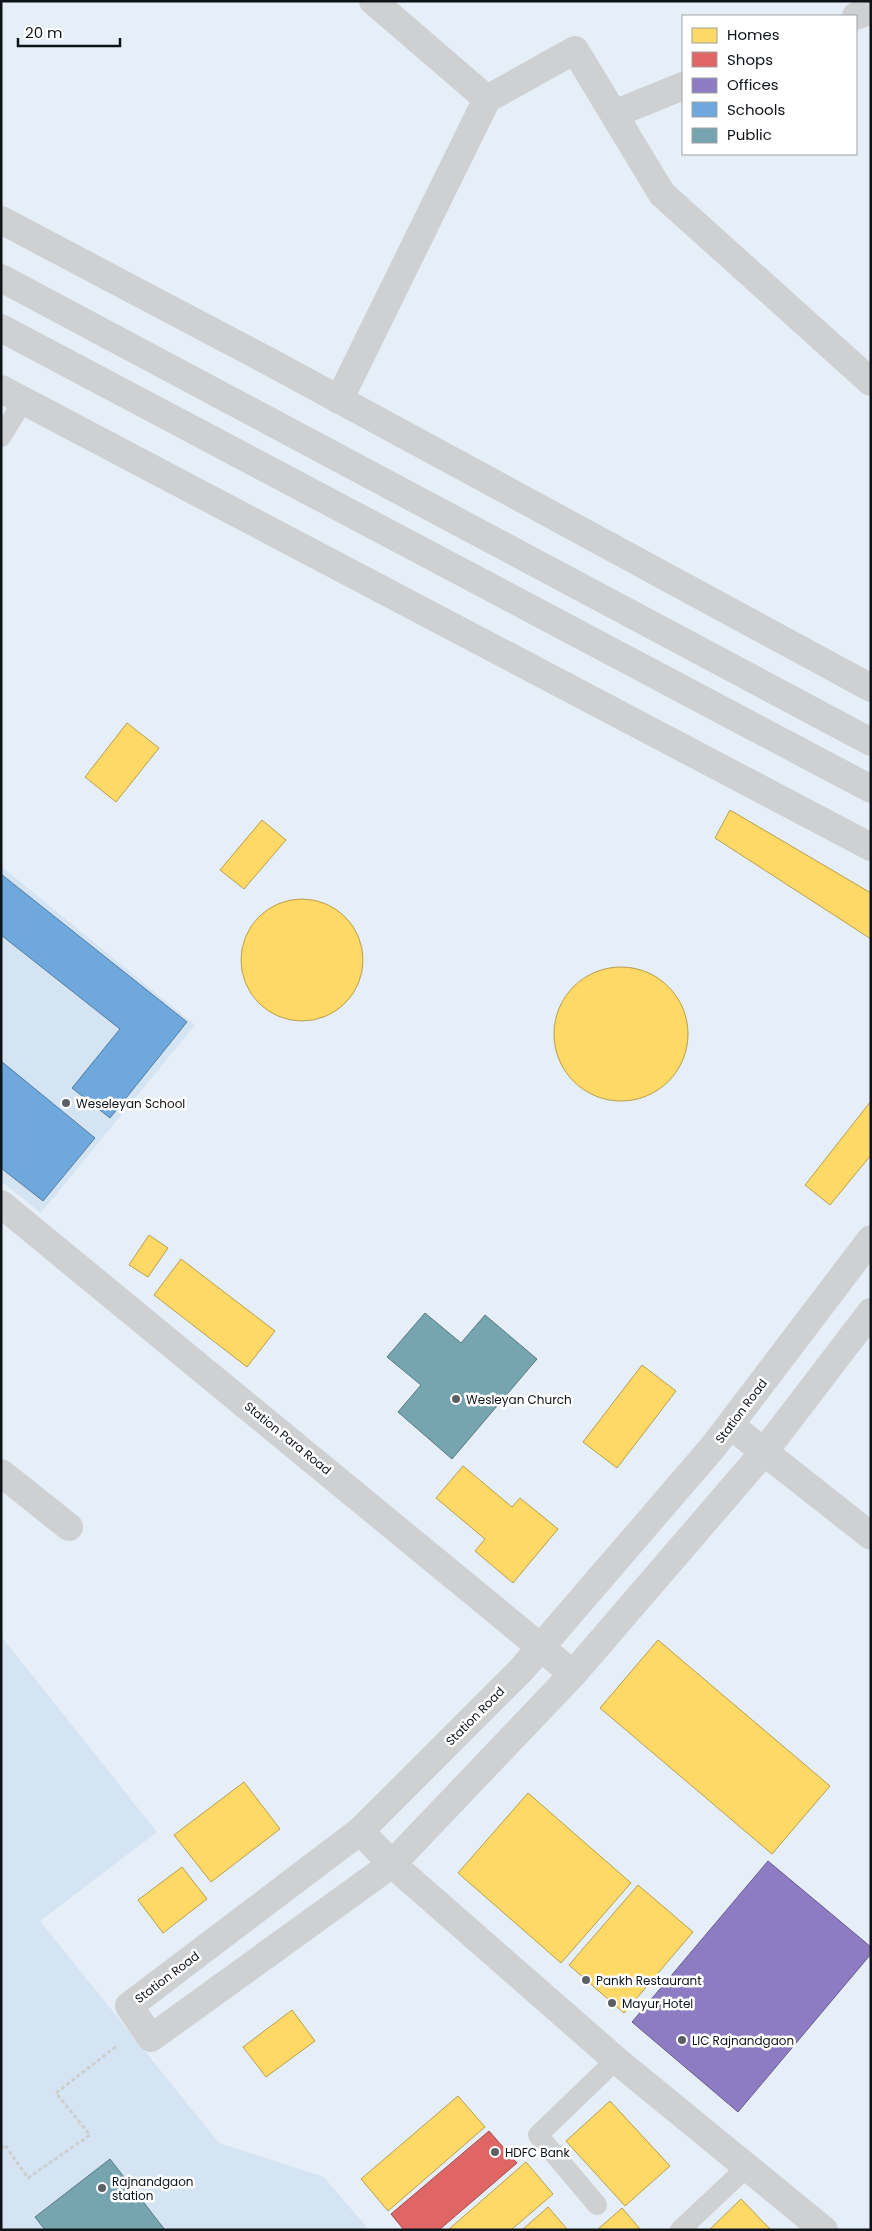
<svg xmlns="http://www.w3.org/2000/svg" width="872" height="2231" font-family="Poppins,sans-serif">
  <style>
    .built { fill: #d5e4f2 }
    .homes { fill: #ffd966; stroke: #b79e4f }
    .shops { fill: #e06666; stroke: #a14d4f }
    .offices { fill: #8e7cc3; stroke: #685c90 }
    .schools { fill: #6fa8dc; stroke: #527ba1 }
    .public { fill: #76a5af; stroke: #577982 }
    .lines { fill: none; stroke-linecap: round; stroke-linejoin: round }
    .path { stroke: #cccfd1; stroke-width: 3; stroke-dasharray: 4 2.5; stroke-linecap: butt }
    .service { stroke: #ced0d2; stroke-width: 20 }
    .minor { stroke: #ced0d2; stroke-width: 28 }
    .tertiary { stroke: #ced0d2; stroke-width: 28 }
    .primary { stroke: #ced0d2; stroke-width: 28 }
    .poi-dot { fill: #5a6066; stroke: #fff; stroke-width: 2 }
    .labels { text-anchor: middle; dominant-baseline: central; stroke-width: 5; stroke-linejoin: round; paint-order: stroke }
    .poi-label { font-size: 12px; fill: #0e1318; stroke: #fff; text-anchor: start }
    .street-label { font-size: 12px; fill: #0e1318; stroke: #fff }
  </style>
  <rect width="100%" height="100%" fill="#e6eff7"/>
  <path class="built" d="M1 866 195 1025 41 1213 1 1181Z
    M1 1636 157 1832 40 1921 219 2143 324 2177 369 2230H1Z"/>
  <path class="homes" d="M127 723 159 748 116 802 85 777Z
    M730 810 871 893V939L715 838Z
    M262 820 286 840 244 889 220 870Z
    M241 960a61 61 0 1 1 122 0a61 61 0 1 1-122 0Z
    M554 1034a67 67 0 1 1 134 0a67 67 0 1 1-134 0Z
    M871 1101V1155L830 1205 805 1185Z
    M149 1235 168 1248 148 1277 129 1265Z
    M181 1259 275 1331 247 1367 154 1295Z
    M642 1365 676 1391 617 1468 583 1442Z
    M463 1466 512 1507 520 1498 558 1529 513 1583 475 1551 485 1539 436 1498Z
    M658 1640 830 1786 772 1854 600 1708Z
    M244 1782 280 1829 211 1882 174 1835Z
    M528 1793 631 1883 561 1963 458 1873Z
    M182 1867 207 1899 163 1933 138 1900Z
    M638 1885 693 1932 624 2013 569 1965Z
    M292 2010 315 2041 266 2077 243 2047Z
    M458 2096 485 2127 388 2211 361 2179Z
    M610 2101 670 2166 625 2206 566 2141Z
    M526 2162 553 2194 511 2230H448Z
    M741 2199 771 2230H709Z
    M548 2207 568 2230H522Z
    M622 2208 641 2230H597Z"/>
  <path class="shops" d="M489 2131 517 2163 439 2230H404L391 2214Z"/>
  <path class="offices" d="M768 1861 871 1947V1954L738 2112 632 2022Z"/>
  <path class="schools" d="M1 874 187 1022 110 1118 72 1088 120 1029 1 935Z
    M1 1061 95 1138 43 1201 1 1168Z"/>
  <path class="public" d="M425 1313 461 1343 485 1315 537 1359 452 1459 398 1412 421 1385 387 1357Z
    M110 2159 165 2230H45L35 2217Z"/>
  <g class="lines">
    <path class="path" d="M1 2149 5 2145 28 2178 90 2135 56 2093 118 2045"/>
    <path class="service" d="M1 437 23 401
      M597 2205 538 2135 616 2060
      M680 2230 746 2168"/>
    <path class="minor" d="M856 16 871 10
      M487 99 575 50 662 194 871 382
      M614 114 683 86
      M339 400 487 99 373 1
      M1 1204 573 1674
      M871 1239 713 1447 522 1669 360 1831 129 2006 151 2038 392 1864 573 1674 764 1452 871 1312
      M730 1425 871 1536
      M1 1473 69 1527
      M360 1831 392 1864 616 2060 824 2230"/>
    <path class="tertiary" d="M1 220 270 362 871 688
      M1 389 871 847"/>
    <path class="primary" d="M1 278 871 742
      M1 328 871 789"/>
  </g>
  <g class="poi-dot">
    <circle cx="66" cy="1103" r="5"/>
    <circle cx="456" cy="1399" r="5"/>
    <circle cx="586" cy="1980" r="5"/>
    <circle cx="612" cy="2003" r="5"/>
    <circle cx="682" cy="2040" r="5"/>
    <circle cx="495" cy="2152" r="5"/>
    <circle cx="102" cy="2188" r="5"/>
  </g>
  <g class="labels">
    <g class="poi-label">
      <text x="76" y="1103">Weseleyan School</text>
      <text x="466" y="1399">Wesleyan Church</text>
      <text x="596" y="1980">Pankh Restaurant</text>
      <text x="622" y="2003">Mayur Hotel</text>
      <text x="692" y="2040">LIC Rajnandgaon</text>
      <text x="505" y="2152">HDFC Bank</text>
      <text x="112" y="2181">Rajnandgaon<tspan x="112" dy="14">station</tspan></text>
    </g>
    <g class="street-label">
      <text transform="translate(741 1411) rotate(-53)">Station Road</text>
      <text transform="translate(288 1438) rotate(39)">Station Para Road</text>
      <text transform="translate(475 1716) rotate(-45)">Station Road</text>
      <text transform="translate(167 1977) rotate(-37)">Station Road</text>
    </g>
  </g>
  <rect width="872" height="2231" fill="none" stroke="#0e1318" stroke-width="5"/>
  <rect x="682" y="15" width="175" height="140" fill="#ffffff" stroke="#9fa1a3"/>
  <rect x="692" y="28" width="25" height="15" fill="#ffd966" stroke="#9fa1a3"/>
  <text x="727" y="40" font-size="15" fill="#0e1318">Homes</text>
  <rect x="692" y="52" width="25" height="15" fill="#e06666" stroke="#9fa1a3"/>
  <text x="727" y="65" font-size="15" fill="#0e1318">Shops</text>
  <rect x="692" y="78" width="25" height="15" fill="#8e7cc3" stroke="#9fa1a3"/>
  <text x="727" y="90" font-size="15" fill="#0e1318">Offices</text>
  <rect x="692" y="102" width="25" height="15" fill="#6fa8dc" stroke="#9fa1a3"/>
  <text x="727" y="115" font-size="15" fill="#0e1318">Schools</text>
  <rect x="692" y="128" width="25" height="15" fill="#76a5af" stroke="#9fa1a3"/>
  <text x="727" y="140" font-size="15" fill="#0e1318">Public</text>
  <path d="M18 38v8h102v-8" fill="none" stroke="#0e1318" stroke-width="2.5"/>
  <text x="25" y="38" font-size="15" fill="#0e1318" stroke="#ffffff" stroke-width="4" paint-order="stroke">20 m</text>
</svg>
